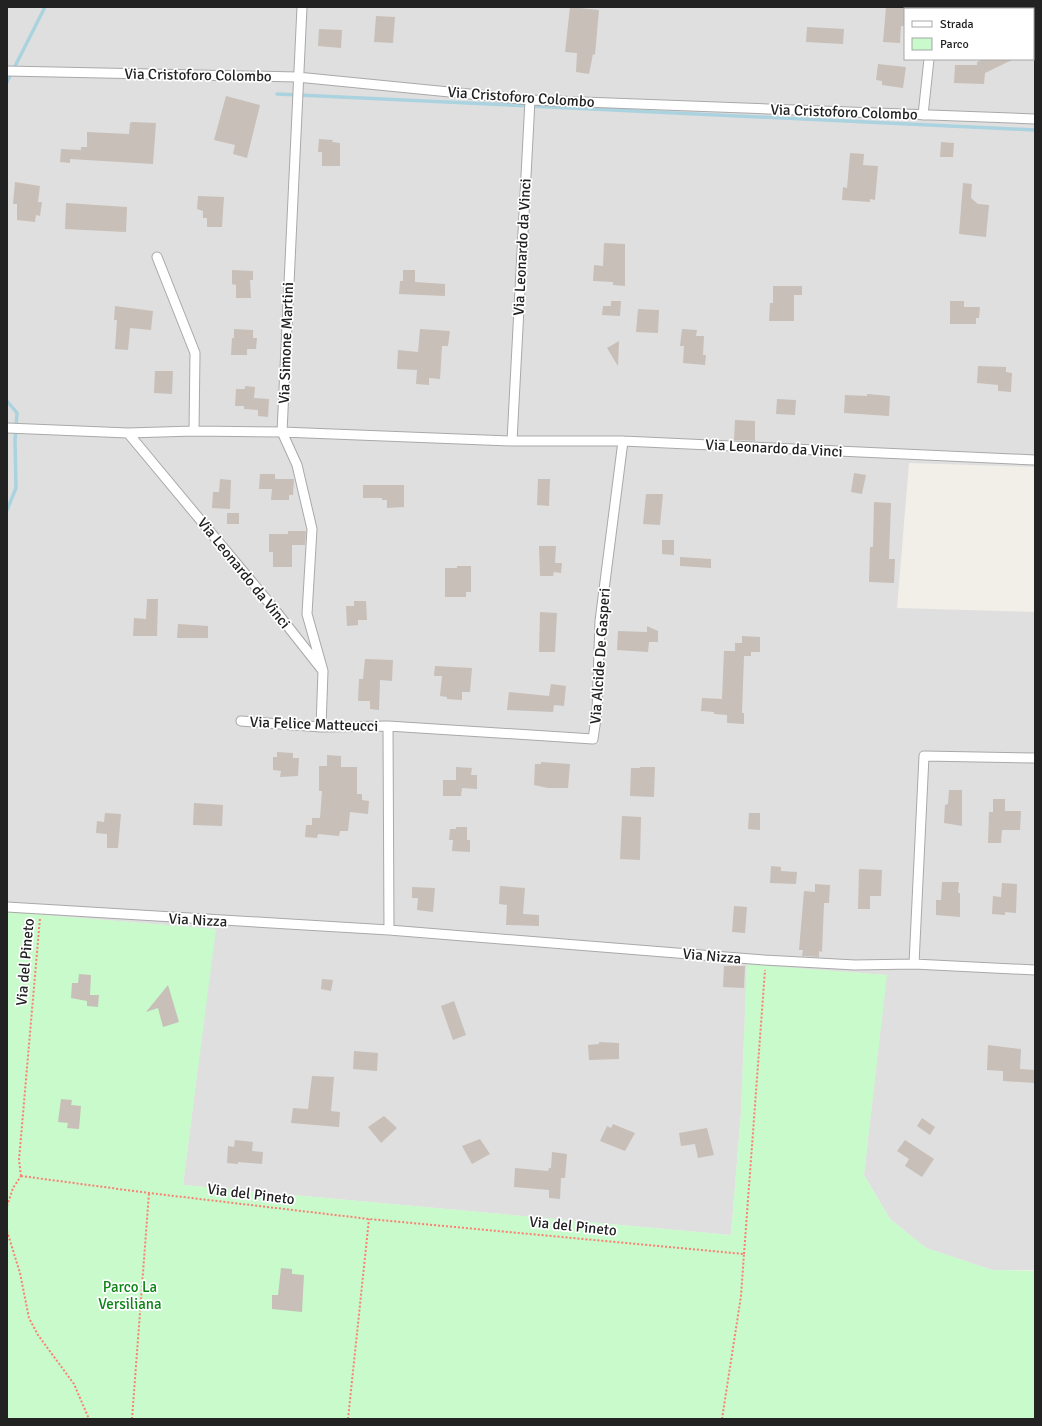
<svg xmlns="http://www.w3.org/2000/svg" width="1042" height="1426" font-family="Signika,sans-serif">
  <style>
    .residential { fill: #e0dfdf; fill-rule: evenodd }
    .park { fill: #c8facc }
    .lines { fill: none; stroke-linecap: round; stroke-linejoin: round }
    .stream { stroke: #aad3df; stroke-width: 3.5 }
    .building { fill: #c7bfb8 }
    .street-casing { stroke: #a9a9a9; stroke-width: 11 }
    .path { stroke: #fa8072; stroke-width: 2; stroke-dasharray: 2 2; stroke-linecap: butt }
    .street { stroke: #fff; stroke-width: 9 }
    .labels { text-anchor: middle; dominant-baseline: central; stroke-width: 3.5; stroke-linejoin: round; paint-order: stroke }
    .street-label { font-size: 15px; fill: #222; stroke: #fff }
    .park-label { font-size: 15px; fill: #0c8416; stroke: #fff }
  </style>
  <rect width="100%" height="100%" fill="#f2efe9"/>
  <path class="residential" d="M7 7H1035V467L909 463 897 608 1035 612V1270H992L926 1248 890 1219 864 1175 886 975 747 965 741 1113 731 1235 183 1185 215 929 7 912ZM905 9H1033V59H905Z"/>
  <path class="park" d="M7 912 216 929 183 1185 731 1235 741 1113 747 964 887 975 864 1175 890 1219 926 1248 992 1270 1035 1271V1419H7Z"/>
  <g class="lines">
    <path class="stream" d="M7 82 45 7
      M277 94 1035 130
      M7 401 17 413 15 440 16 488 7 510"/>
  </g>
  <path class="building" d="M570 7 599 10 595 55 593 54 589 74 576 72 577 53 565 52Z
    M886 7H905V26H901L900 43 883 42Z
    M376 16 395 17 393 43 374 42Z
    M807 27 844 29 843 44 806 42Z
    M319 29 342 30 341 48 318 46Z
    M983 59H1014L985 73 984 84 954 83 955 65H977V62Z
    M878 64 906 67 903 88 882 85V81L876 80Z
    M226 96 260 105 247 158 233 154 235 145 214 140Z
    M132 122 156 123 153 164 70 159V163L60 162 61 149 81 150V147H87V132L129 134 130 123Z
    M319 139 333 140 332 142 340 143V166H322V152H318Z
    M941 142 954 143 953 157H940Z
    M850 153 864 154 863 165 878 166 875 200 870 199V202L842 200 843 187 847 188Z
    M15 182 40 186 38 202H42L40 216 36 215 35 222 17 220V204H13Z
    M963 183 972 184 971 198 978 204 989 205 986 237 959 234Z
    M198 196 224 197 222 227H207V218H203V211L197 209Z
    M66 203 127 207 126 232 65 229Z
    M604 243 625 244V286L613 285V282L593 281 594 265 603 266Z
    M232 270 253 271V280H250L251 298H236V285L232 284Z
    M403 270H415V282L445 284V296L399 294 400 281H403Z
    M773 286H802V295H794V321H769L770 303H773Z
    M611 301H621L620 316 602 315 603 306H611Z
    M950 301H964V307H980L979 318H976V324H950Z
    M115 306 153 311 151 330 130 328 128 350 115 349 117 320H114Z
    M638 309 659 310 658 333 636 332Z
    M234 329 253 330V338H257L256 349H247V355H231L232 338H234Z
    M420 329 450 331 448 346H442L440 379 429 378V385L416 384 417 370 397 369 398 350 418 352Z
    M682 329 697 330 696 336H704L703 355H706L705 365 683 363 684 346H680Z
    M619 341 618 366 607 348Z
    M978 366 1006 367V372L1012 373 1011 392 998 391V385L977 383Z
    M155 371H173L172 394 154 393Z
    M245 386 255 387 254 398 269 399 268 417 258 416V410L244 409V406H235L236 389H245Z
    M867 394 890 396 889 416 844 413 845 395 867 396Z
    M777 399 796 400 795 415 776 414Z
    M735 420 755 421V441L734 440Z
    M854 473 866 475 862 494 851 492Z
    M260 474H275V479H294L293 495H289V500H271L272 489H259Z
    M220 479 231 480 230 509 212 508 213 492H219Z
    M538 479H550L549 506 537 505Z
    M363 485H404V507L387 508V500H382V498H363Z
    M646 494H663L660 525 643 524Z
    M874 502 891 503 889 559H895L894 583 869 582 870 547H873Z
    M227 513H239V524H227Z
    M288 531H306L305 545H292V567H273V552H269V534H288Z
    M662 540H674V555L662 554Z
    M539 546H556L555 563H562L561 573 554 572 553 576H540Z
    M680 557 711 559V568L680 566Z
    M457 566H471V592H466V597H445V568H457Z
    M147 599H158L157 636H133L134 618 146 619Z
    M354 601H366L367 620H358V625L347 626 346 606H354Z
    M540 612 557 613 555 652H539Z
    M178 624 208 626V638H177Z
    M647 626 658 631V642H649L648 652 617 650 618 631 647 632Z
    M742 636 760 637V652H751V656H744L742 713H744V724L727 723V715L714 714V712L701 711 702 698 722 699 724 651H735V643H742Z
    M365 659 393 660 392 681 380 680 379 710 370 709V701H358L359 679H363Z
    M435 666 472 668 470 692H462V700L447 699V697L440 696 442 676H434Z
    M551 684 566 686 564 706 554 705 553 712 507 710 509 692 549 696Z
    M277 752 293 753V758H299L298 776 280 777 281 771 273 770V757H277Z
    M327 755 341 756V767H357V794H362V800L369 801 368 814 350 812 348 831H340L339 836 318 834 317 838 305 837 306 825H312V818H320L322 791H319V766H327Z
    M541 762 570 764 568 788H548L534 785 535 764H541Z
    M456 767 472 768 471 775H477V789L462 788 461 796H443V780H456Z
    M640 767H655L654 797 630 796 631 768H640Z
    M949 790H962V826L944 823 945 805 948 804Z
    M993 799H1005V811H1021L1020 830H1002L1001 843H988L989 812H993Z
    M194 803 223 805 222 826 193 825Z
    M105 813 121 814 118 848H107V834L96 833 97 821 104 822Z
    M749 813H760V830L748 829Z
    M622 816 641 817 640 860 620 859Z
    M456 827H467V840H470V852L452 851 453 840H449L450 829H456Z
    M771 866 781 867V871L797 872 796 884 770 883Z
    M859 869 882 870 881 896H870V909H858Z
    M942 882H959L958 893H960V917L936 915V900H941Z
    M1002 883 1017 884 1016 913 1005 912V915L992 914 993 896 1001 897Z
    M815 884 830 885 829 903H824L822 952 819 951V957L802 956 803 950H799L804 891 815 892Z
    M500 886 525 888 523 914 539 915V926L506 925 507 905 499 904Z
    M412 887 435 888 433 912 417 910 418 898H412Z
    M734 906 747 907 745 933 732 932Z
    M724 966H745L744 988 723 987Z
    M79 974 91 975 90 995H99L98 1007 87 1006V1001L71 998 72 983H78Z
    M322 979 333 980 331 991 321 989Z
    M168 985 179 1022 163 1027 158 1008 146 1012Z
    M454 1001 466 1035 453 1040 441 1006Z
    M599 1042 619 1043V1059L589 1060 588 1045 599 1044Z
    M988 1045 1021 1049 1020 1069 1035 1070V1083L1003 1081V1071L987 1070Z
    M354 1051 378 1053 377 1071 353 1069Z
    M312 1076 334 1077 331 1111 340 1112 339 1127 291 1123 293 1108 308 1109Z
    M61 1099 72 1100 71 1105 81 1106 79 1129 67 1128 68 1123 58 1122Z
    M384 1116 397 1128 381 1143 368 1127Z
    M922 1118 935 1127 930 1135 917 1126Z
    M613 1124 635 1133 625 1151 600 1141 607 1126 611 1128Z
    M707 1128 714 1155 698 1158 695 1144 681 1146 679 1133Z
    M480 1139 490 1154 472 1164 462 1146Z
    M235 1140 253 1142 252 1151 263 1152 262 1164 238 1162V1164L227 1163 228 1146 234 1147Z
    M905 1140 934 1159 922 1177 905 1166 909 1159 897 1151Z
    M552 1152 567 1154 565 1178H561L560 1199 549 1198V1190L514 1187 515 1168 548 1171 549 1168H551Z
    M281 1268 292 1269V1274L304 1275 302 1312 272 1309V1295H278Z"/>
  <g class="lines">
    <g class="street-casing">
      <path id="street" d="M302 7 282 432 297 465 312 529 307 614 323 671
        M934 9V7
        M7 71 297 77 530 100 1035 119
        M923 115 929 59
        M157 257 195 353 194 431
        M7 428 128 433 194 431 282 432 512 441H623L1035 460
        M128 433 271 605 323 671 321 727
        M512 441 530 100
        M241 721 321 727 388 726 593 739 597 712 600 621 623 441
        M7 907 389 930 388 726
        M389 930 764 960 855 965 914 964 1035 970
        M914 964 924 756 1035 758"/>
    </g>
    <path class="path" d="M21 1176 149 1193 369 1219 744 1254 741 1296 722 1419
      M21 1176 19 1160 40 918
      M7 1206 13 1188 21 1176
      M7 1231 20 1273 29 1318 38 1335 74 1384 89 1419
      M744 1254 765 970
      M132 1419 149 1193
      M348 1419 369 1219"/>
    <use href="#street" class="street"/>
  </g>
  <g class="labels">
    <g class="street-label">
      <text transform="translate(198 75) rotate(1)">Via Cristoforo Colombo</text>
      <text transform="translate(521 97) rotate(4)">Via Cristoforo Colombo</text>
      <text transform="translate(844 112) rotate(2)">Via Cristoforo Colombo</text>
      <text transform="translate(522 247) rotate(-87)">Via Leonardo da Vinci</text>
      <text transform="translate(286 343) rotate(-88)">Via Simone Martini</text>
      <text transform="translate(774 448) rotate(3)">Via Leonardo da Vinci</text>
      <text transform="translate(244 573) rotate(51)">Via Leonardo da Vinci</text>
      <text transform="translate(600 656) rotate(-86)">Via Alcide De Gasperi</text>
      <text transform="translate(314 724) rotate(2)">Via Felice Matteucci</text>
      <text transform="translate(198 920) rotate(3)">Via Nizza</text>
      <text transform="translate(712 956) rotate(5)">Via Nizza</text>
      <text transform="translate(25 962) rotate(-85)">Via del Pineto</text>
      <text transform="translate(251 1194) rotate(7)">Via del Pineto</text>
      <text transform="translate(573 1226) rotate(6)">Via del Pineto</text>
    </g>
    <g class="park-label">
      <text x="130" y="1287">Parco La<tspan x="130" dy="17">Versiliana</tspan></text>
    </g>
  </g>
  <rect width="1042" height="1426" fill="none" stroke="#222222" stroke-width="16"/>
  <rect x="904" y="8" width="130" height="52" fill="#ffffff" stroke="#a7a7a7"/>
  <rect x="912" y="21" width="20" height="6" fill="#ffffff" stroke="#a7a7a7"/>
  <text x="940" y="28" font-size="12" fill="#222222">Strada</text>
  <rect x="912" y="38" width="20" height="12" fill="#c8facc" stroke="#a7a7a7"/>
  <text x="940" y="48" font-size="12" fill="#222222">Parco</text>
</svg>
